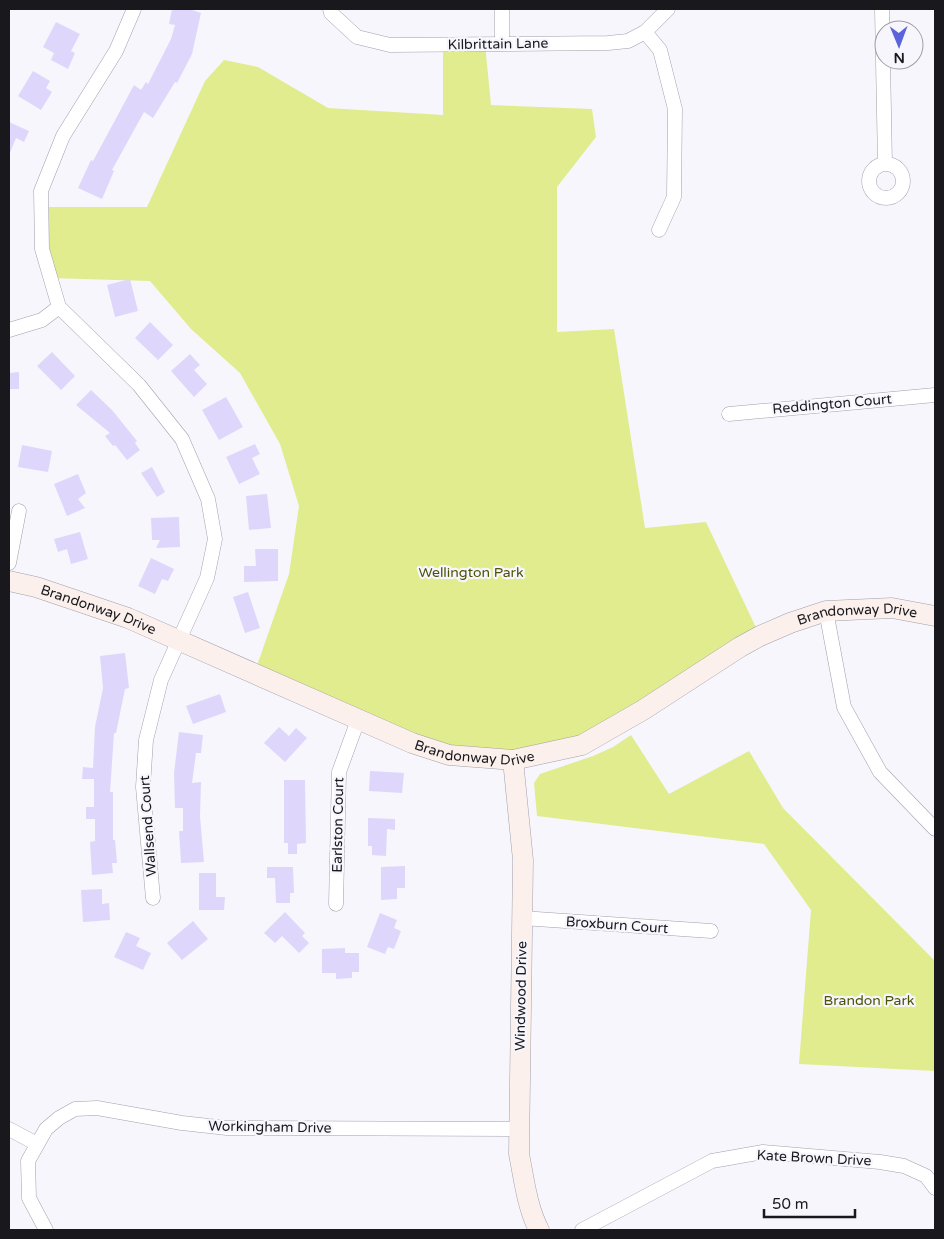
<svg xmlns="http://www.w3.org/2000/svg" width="944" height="1239" font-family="'Varela Round',sans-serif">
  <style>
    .green { fill: #e1ec8e }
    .building { fill: #ded7fb }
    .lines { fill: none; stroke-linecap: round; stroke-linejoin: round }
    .street-casing { stroke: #a1a0ab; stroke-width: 15 }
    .secondary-casing { stroke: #a1a0ab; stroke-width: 21 }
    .street { stroke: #fff; stroke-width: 14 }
    .secondary { stroke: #fbf0ec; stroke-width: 20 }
    .labels { text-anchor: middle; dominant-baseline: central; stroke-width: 4.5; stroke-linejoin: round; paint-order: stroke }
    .street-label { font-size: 14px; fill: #19191d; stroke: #f7f6fd }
    .park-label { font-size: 14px; fill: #4d5206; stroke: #f7f6fd }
  </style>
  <rect width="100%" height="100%" fill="#f7f6fd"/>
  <path class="green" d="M485 44 491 105 592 109 596 137 557 187V332L614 329 645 528 706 522 760 636 582 745 449 755 254 674 289 574 299 506 280 444 240 373 191 329 150 281 50 278 42 207H147L205 81 224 60 258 67 328 108 443 115V45Z
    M631 735 669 794 749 751 783 808 935 961V1071L799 1064 811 910 764 844 537 816 534 783 540 774 593 756 613 747Z"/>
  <path class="building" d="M172 9H192V10L201 13 192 54 177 83 175 82 153 118 144 112 112 170 114 171 102 199 78 188 91 160 93 161 134 85 141 90 146 82 148 84 171 39 175 25 169 24Z
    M56 22 80 34 71 51 75 53 68 69 51 60 54 53 43 47Z
    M33 71 50 81 46 88 52 92 41 110 18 96Z
    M9 122 29 131 24 142 16 138 9 155Z
    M130 279 138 311 115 317 107 285Z
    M150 322 173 345 158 360 135 338Z
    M52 352 75 376 61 390 37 366Z
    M190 354 200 365 194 370 207 384 194 397 171 371Z
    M19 372V389H9V373Z
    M91 390 112 410 137 441 135 443 140 450 127 460 115 445 113 446 105 436 110 433 76 405Z
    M226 397 243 427 219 440 202 410Z
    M255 444 260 454 252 458 260 474 239 484 226 457Z
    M22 445 52 451 48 472 18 467Z
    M152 467 165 492 157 497 141 473Z
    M78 474 86 493 78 499 85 508 67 516 54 484Z
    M267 494 271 528 249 530 246 496Z
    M179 517 180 547 156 548 160 540H152L151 518Z
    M80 532 88 559 71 564 67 549 58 552 54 539Z
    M255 549H278V581L244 582V566H256Z
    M151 558 174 569 168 581 162 579 155 594 138 586Z
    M248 592 260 628 245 633 233 597Z
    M125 653 129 688 125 689 116 733H114L110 792H113V840H115L117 863H112L113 873 92 875 90 842 95 841V819H86V807H94V779H82L83 767 93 768 95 727 103 688 100 656Z
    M220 694 226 712 193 724 186 706Z
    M279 727 289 736 296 728 307 738 285 762 264 743Z
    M179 732 203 735 201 753H196L192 783 201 782 200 816 204 862 181 863 179 831H183V808H175L174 773Z
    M370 771 404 773 402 793 369 791Z
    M284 780H305L306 843 297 844V854H288V843H284Z
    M368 818 395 819V830L387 829 386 856 372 855V846H368Z
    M405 866V888H397V899L381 900V867Z
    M267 867H293L294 893H290V903H276L275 878H267Z
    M199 873H216V897H225L224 910H199Z
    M102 889V904L109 903 110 920 83 922 81 890Z
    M285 912 305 933 302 936 309 943 299 953 282 936 275 943 264 933Z
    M380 913 397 920 394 928 401 931 394 949 388 947 385 954 367 947Z
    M193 921 208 939 182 960 167 943Z
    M126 932 140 938 136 946 151 953 143 970 114 957Z
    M345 948V953H359V972H352V978L336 979V973H322V949Z"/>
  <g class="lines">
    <g class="street-casing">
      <path id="street" d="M134 9 116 51 63 136 41 191 42 249 59 307 139 385 182 439 208 499 215 539 207 578 161 680 146 740 143 787 153 898
        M330 9 331 13 357 37 390 45 608 43 628 41 645 32 668 9
        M882 9 885 164
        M645 32 660 50 675 109 674 197 659 230
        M502 44V9
        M869 181a17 17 0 1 1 34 0a17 17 0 1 1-34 0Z
        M9 330 42 320 59 307
        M729 414 935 395
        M9 563 19 511
        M826 611 844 707 880 772 935 829
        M336 904 339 772 358 720
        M522 918 711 931
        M9 1129 37 1144
        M46 1230 29 1198 28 1161 46 1129 59 1118 75 1109 97 1108 182 1123 227 1128 519 1129
        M582 1230 712 1161 763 1152 880 1162 904 1166 926 1176 935 1188"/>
    </g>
    <g class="secondary-casing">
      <g id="secondary">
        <path id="s1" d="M9 581 36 587 128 618 412 743 449 755 513 760 582 745 643 710 740 647 760 636 790 623 826 611 892 608 935 616"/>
        <path d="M513 760 523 860 519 1154C524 1179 527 1207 539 1230"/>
      </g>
    </g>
    <use href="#street" class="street"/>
    <use href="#secondary" class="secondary"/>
  </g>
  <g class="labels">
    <g class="street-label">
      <text transform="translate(498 44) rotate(-1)">Kilbrittain Lane</text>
      <text transform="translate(832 404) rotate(-5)">Reddington Court</text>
      <text stroke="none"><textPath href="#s1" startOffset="94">Brandonway Drive</textPath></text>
      <text stroke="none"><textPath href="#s1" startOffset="919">Brandonway Drive</textPath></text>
      <text stroke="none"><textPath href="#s1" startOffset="499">Brandonway Drive</textPath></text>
      <text transform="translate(338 825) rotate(-89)">Earlston Court</text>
      <text transform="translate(148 826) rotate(-94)">Wallsend Court</text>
      <text transform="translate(617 925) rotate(4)">Broxburn Court</text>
      <text transform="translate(521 996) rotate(-89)">Windwood Drive</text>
      <text transform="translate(270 1127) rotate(1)">Workingham Drive</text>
      <text transform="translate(814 1158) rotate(3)">Kate Brown Drive</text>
    </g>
    <g class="park-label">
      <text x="471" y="572">Wellington Park</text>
      <text x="869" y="1000">Brandon Park</text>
    </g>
  </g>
  <rect width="944" height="1239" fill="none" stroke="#19191d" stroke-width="20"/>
  <g transform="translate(899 45) rotate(179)"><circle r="24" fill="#f7f6fd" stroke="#9e9ea3"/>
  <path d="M0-4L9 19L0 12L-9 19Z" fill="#5c64dc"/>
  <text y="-8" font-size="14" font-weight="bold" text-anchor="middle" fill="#19191d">N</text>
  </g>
  <path d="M764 1209v8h91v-8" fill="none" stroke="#19191d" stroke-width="2.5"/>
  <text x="772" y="1209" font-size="15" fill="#19191d" stroke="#f7f6fd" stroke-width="4" paint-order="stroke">50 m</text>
</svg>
